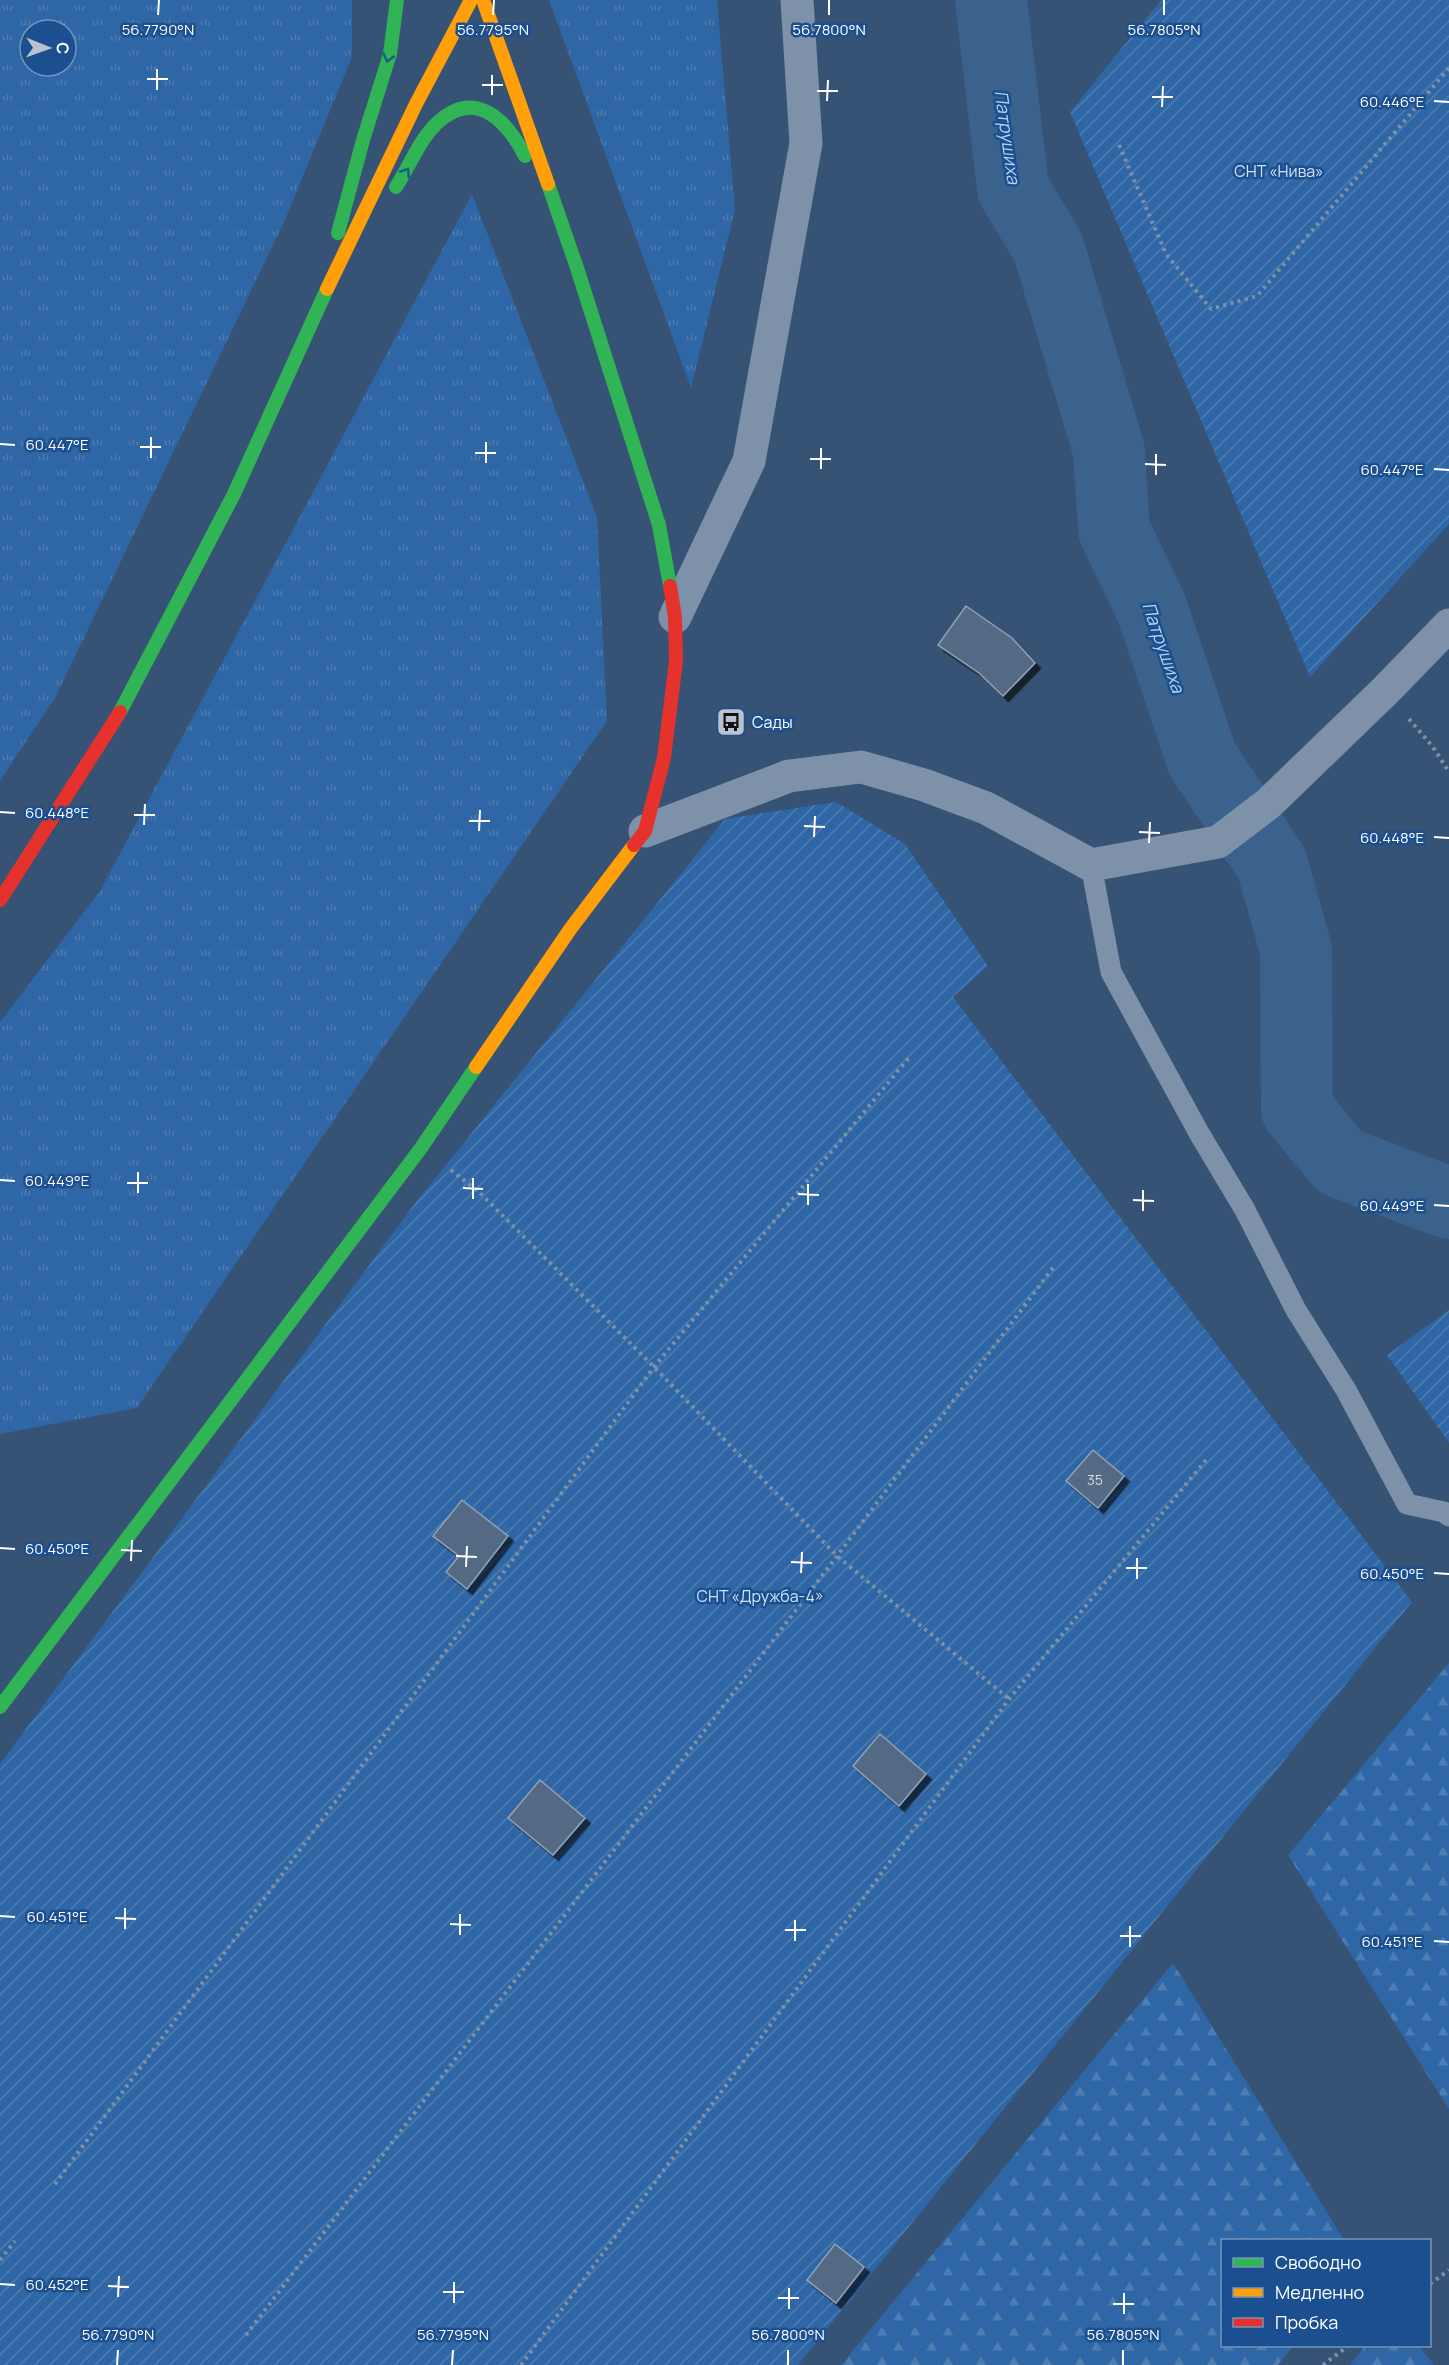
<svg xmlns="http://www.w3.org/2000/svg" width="1449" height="2365" font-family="Manrope,sans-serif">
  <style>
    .grass { fill: url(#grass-tufts); fill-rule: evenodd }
    .forest { fill: url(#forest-firs) }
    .garden { fill: url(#garden-furrows) }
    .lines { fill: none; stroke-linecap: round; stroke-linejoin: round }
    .river { stroke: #3b618d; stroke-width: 72 }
    .building { fill: #526984; stroke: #92a2b6; stroke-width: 1.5; filter: url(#shadow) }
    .path { stroke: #7d92a8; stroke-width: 4; stroke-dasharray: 3 4.5; stroke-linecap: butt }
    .lane { stroke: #7d92a8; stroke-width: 21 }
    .street { stroke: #7d92a8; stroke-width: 33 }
    .fast { stroke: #30b455; stroke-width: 14 }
    .slow { stroke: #ff9f0a; stroke-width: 14 }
    .jam { stroke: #e5322d; stroke-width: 14 }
    .oneway { stroke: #1d5989 }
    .ticks { fill: none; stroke: #fff; stroke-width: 2 }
    .labels { text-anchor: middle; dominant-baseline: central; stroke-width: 5; stroke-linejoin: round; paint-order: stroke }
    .number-label { font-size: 14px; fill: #d4dae0 }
    .park-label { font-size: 16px; fill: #cfe3fa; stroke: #1b4f8f }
    .poi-label { font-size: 16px; fill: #fff; stroke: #1b4f8f; text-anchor: start }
    .water-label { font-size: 18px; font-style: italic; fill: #b5d3f5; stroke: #1b4f8f }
    .ticks-label { font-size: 15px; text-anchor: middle; fill: #fff; stroke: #1b4f8f; stroke-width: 5; stroke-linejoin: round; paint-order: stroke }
  </style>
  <defs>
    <pattern id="grass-tufts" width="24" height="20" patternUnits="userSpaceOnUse" patternTransform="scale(1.5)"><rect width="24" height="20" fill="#2f66a5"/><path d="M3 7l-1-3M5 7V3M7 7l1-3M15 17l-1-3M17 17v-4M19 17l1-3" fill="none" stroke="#4e7db2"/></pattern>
    <pattern id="forest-firs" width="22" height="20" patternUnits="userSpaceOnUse" patternTransform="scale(1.5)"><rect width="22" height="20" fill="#2f66a5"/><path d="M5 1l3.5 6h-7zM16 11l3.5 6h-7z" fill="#4e7db2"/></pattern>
    <pattern id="garden-furrows" width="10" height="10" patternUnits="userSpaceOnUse" patternTransform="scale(1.5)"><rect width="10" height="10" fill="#2f66a5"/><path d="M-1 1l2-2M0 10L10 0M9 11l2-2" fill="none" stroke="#4e7db2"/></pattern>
    <filter id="shadow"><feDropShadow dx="5.5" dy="5.5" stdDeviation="0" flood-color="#0009"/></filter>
  </defs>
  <rect width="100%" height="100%" fill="#365274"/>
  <path class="grass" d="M0 0H352V57L285 220 55 698 0 781ZM30 30H66V66H30Z
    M549 0H717L735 210 691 388Z
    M472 194 597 517 607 721 137 1408 0 1434V1022L100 891Z"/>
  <path class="forest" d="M1449 1663V2109L1288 1855Z
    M1173 1963 1344 2240H1222V2346H1293L1278 2365H841Z
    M1365 2346H1419L1434 2365H1350Z"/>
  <path class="garden" d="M1161 0H1449V524L1310 677 1070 112Z
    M836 802 905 844 988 966 953 997 1412 1602 798 2365H0V1764L416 1202 725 819Z
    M1449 1310V1443L1387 1355Z"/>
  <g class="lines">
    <path class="river" d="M991 0 1013 189 1048 247 1109 451 1114 530 1151 607 1202 759 1272 864 1296 950 1297 1110 1340 1162 1449 1203"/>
  </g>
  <path class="building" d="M966 606 1012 638 1035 663 1003 696 979 673 938 645Z
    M1093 1450 1124 1476 1098 1508 1066 1481Z
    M462 1500 508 1536 467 1589 446 1572 459 1556 433 1536Z
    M880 1734 926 1774 899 1806 853 1766Z
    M540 1780 585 1818 553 1855 508 1818Z
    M835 2244 864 2267 836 2303 807 2280Z"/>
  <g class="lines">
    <path class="path" d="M1119 145 1166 254 1211 309 1257 296 1449 68
      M1409 719 1433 747 1449 772
      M451 1170 479 1192 654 1367 837 1556 1009 1699
      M55 2184 654 1367 911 1055
      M0 2260 15 2241
      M1430 2284 1449 2270
      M246 2335 837 1556 1055 1265
      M521 2365 1009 1699 1206 1460
      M1323 2365 1348 2346"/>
    <path class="lane" d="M1091 865 1111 972 1199 1133 1245 1210 1296 1310 1346 1390 1407 1504 1444 1512 1449 1516"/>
    <path class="street" d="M675 617 749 461 806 143 797 0
      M645 831 789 776 861 767 924 785 986 808 1091 865 1218 842 1269 803 1386 690 1449 625"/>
    <path class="fast" d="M548 184 577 268 659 525 670 586
      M396 187C409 167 419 141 436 124 474 87 506 119 525 156
      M338 233 363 140 390 54 397 0
      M120 712 234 494 327 289
      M0 1707 421 1148 476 1067"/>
    <path class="slow" d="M483 0 548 184
      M327 289 416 104 471 0
      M476 1067 571 928 634 845"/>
    <path class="jam" d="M634 845 645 831 664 758 676 661 675 617 670 586
      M0 900 120 712"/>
  </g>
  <defs><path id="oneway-chevron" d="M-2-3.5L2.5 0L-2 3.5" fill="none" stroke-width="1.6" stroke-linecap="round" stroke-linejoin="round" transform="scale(1.5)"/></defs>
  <g class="oneway">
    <use href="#oneway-chevron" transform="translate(388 58) rotate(105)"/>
    <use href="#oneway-chevron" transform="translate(406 172) rotate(-57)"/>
  </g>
  <path class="ticks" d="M158 15 159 0M493 15 494 0M829 15V0M1164 15V0M147 79H168M482 85H503M157 90V69M817 91H838M492 95V75M1152 97H1173M827 101 828 80M1434 101 1449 102M1162 107 1163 86M0 444 15 445M140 447H161M475 453H496M151 458V437M810 459H831M486 463V442M1145 464 1166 465M821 469V448M1434 469 1449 470M1156 475V454M0 812 15 813M134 815H155M469 821H490M144 825 145 804M804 826 825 827M479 831 480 810M1139 832 1160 833M814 837 815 816M1434 837 1449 838M1149 843 1150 822M0 1180 15 1181M127 1183H148M463 1188 483 1189M138 1193V1172M798 1194 819 1195M473 1199V1178M1133 1200 1154 1201M808 1205V1184M1434 1205 1449 1206M1143 1211V1190M0 1548 15 1549M121 1550 142 1551M456 1556 477 1557M131 1561 132 1540M791 1562 812 1563M466 1567 467 1546M1126 1568H1147M801 1573 802 1552M1434 1573 1449 1574M1137 1579V1558M0 1916 15 1917M115 1918 136 1919M450 1924 471 1925M125 1929V1908M785 1930H806M460 1935V1914M1120 1936H1141M795 1941V1920M1434 1941 1449 1942M1130 1947V1926M0 2284 15 2285M108 2286 129 2287M443 2292H464M118 2297 119 2276M778 2298H799M454 2303V2282M1113 2304H1134M789 2309V2288M1124 2314V2293M117 2365 118 2350M452 2365 453 2350M788 2365V2350M1123 2365V2350"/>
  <defs>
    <g id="bus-square" transform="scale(1.5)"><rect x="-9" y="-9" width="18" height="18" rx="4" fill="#b9c2ce" stroke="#1b4f8f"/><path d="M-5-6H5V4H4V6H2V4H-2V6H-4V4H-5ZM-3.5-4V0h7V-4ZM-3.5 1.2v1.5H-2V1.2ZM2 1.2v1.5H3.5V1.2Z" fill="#111"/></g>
  </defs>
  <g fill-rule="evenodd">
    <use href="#bus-square" x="731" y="722"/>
  </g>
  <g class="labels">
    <g class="number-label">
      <text x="1095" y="1479">35</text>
    </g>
    <g class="park-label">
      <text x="1279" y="171">СНТ «Нива»</text>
      <text x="760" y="1596">СНТ «Дружба-4»</text>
    </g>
    <g class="poi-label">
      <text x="752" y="722">Сады</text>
    </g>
    <g class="water-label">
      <text transform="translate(1008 137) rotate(82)">Патрушиха</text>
      <text transform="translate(1164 647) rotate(71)">Патрушиха</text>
    </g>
  </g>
  <g class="ticks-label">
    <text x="158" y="35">56.7790°N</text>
    <text x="493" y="35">56.7795°N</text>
    <text x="829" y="35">56.7800°N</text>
    <text x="1164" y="35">56.7805°N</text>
    <text x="1392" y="107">60.446°E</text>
    <text x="57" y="450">60.447°E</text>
    <text x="1392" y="475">60.447°E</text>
    <text x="57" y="818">60.448°E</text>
    <text x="1392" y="843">60.448°E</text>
    <text x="57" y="1186">60.449°E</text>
    <text x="1392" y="1211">60.449°E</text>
    <text x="57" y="1554">60.450°E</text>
    <text x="1392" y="1579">60.450°E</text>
    <text x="57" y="1922">60.451°E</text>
    <text x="1392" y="1947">60.451°E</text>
    <text x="57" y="2290">60.452°E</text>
    <text x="118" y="2340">56.7790°N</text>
    <text x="453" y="2340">56.7795°N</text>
    <text x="788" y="2340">56.7800°N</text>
    <text x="1123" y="2340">56.7805°N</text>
  </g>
  <rect x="1221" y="2239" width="210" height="108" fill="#1b4f8f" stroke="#7695bc" stroke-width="1.5"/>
  <rect x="1233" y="2258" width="30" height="9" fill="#30b455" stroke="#7695bc" stroke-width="1.5"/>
  <text x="1275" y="2269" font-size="18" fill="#ffffff">Свободно</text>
  <rect x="1233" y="2288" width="30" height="9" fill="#ff9f0a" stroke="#7695bc" stroke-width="1.5"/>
  <text x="1275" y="2299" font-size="18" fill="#ffffff">Медленно</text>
  <rect x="1233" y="2318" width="30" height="9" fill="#e5322d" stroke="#7695bc" stroke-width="1.5"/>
  <text x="1275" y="2329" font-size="18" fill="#ffffff">Пробка</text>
  <g transform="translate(48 48) rotate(91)"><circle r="28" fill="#1b4f8f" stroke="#7695bc" stroke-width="1.5"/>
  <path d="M0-4.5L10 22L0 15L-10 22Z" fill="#b9c2ce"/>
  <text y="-9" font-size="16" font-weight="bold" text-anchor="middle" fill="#ffffff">С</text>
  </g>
</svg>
